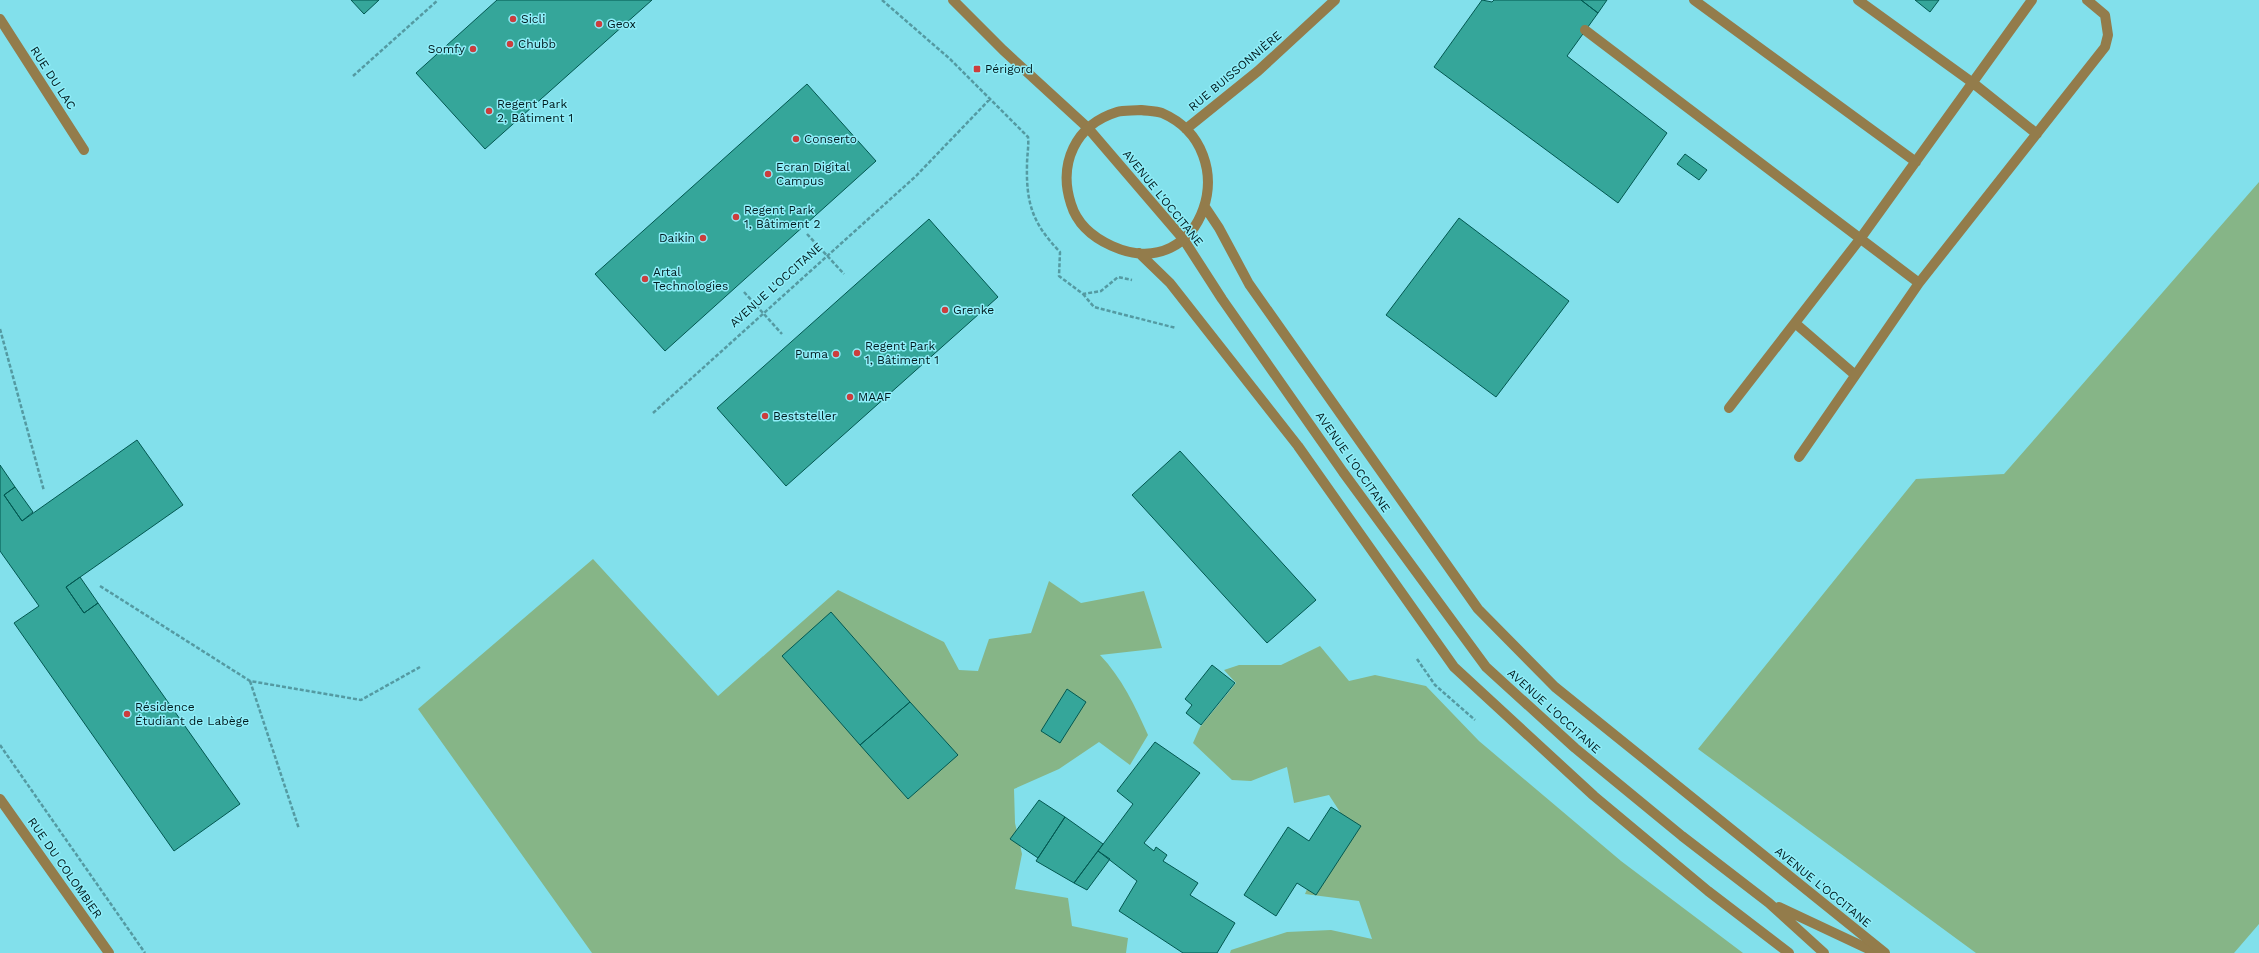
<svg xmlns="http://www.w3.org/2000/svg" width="2259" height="953" font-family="'Work Sans',sans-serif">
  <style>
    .green { fill: #86b587 }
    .building { fill: #35a69a; stroke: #025851 }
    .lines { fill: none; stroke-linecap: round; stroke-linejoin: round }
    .path { stroke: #549aa2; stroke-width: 2.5; stroke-dasharray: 4 2; stroke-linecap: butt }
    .lane { stroke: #937c4b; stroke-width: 10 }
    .street { stroke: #937c4b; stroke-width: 10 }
    .poi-dot { fill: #cc3e3d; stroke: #8fedf8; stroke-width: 1.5 }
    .labels { text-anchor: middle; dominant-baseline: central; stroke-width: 3; stroke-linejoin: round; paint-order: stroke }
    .poi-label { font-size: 12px; fill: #001b1e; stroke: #8fedf8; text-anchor: start }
    .street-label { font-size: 12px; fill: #001b1e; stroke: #8fedf8 }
  </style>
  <rect width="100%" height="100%" fill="#82e0eb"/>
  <path class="green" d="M2259 182V924L2234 953H1976L1698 749 1916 479 2004 474Z
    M593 559 718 696 838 590 944 642 959 670 978 671 989 639 1031 633 1049 581 1081 603 1144 591 1162 648 1100 655C1122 678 1135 706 1148 735L1130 765 1099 742 1059 769 1014 789 1015 823 1022 854 1015 889 1068 898 1072 926 1128 938 1126 953H592L418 709Z
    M1320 646 1349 681 1375 675 1426 686 1479 741 1621 861 1743 953H1230L1231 950 1287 932 1331 930 1372 939 1359 901 1305 894 1340 812 1329 795 1294 803 1287 767 1251 781 1232 780 1193 743 1200 727 1236 683 1224 670 1239 665H1281Z"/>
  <path class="building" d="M351 0H379L364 14Z
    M497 0H652L485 149 416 73Z
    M1482 0 1492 2 1494 0H1581L1598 13 1567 56 1667 133 1618 203 1434 67Z
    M1581 0H1607L1598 13Z
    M1915 0H1939L1930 12Z
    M807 84 876 161 665 351 595 274Z
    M1685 154 1707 170 1699 180 1677 164Z
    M1459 218 1569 301 1496 397 1386 315Z
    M929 219 998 297 786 486 717 408Z
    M137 440 183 505 66 587 84 613 98 603 240 804 174 851 14 623 39 606 0 551V465L15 487 4 495 22 521Z
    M1180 451 1316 600 1267 643 1132 495Z
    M15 487 33 512 22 521 4 495Z
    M80 577 98 603 84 613 66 587Z
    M831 612 910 702 860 745 782 656Z
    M1212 665 1235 683 1201 725 1186 713 1192 705 1185 699Z
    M1067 689 1086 702 1060 743 1041 731Z
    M910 702 958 755 908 799 860 745Z
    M1155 742 1200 773 1144 843 1154 851 1156 847 1167 855 1163 861 1198 883 1190 895 1235 923 1217 953H1183L1119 911 1137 881 1098 851 1133 804 1117 791Z
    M1039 800 1065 817 1038 858 1010 839Z
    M1331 807 1361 826 1316 895 1297 883 1276 916 1244 895 1288 827 1309 841Z
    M1065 817 1103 844 1074 883 1036 861Z
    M1098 851 1110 859 1087 890 1074 883Z"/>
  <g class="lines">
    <path class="path" d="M882 0 950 59 1028 137C1029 146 1027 155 1027 165 1026 204 1033 224 1060 252L1059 276 1083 294 1101 291 1118 277 1132 280
      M353 76 438 0
      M807 234 844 274
      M744 292 782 334
      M1083 294 1094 307 1176 328
      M0 329 44 491
      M653 413 916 176 990 99
      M100 586 250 681 361 700 420 667
      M1417 659 1435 685 1475 720
      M250 681 299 829
      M0 745 145 953"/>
    <path class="lane" d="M953 0 1003 50 1088 128 1184 240 1222 299 1343 472 1486 667 1575 748 1682 836 1769 903 1824 953
      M1694 0 1916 162
      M1858 0 1973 83 2037 134
      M1585 30 1919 283
      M1795 323 1854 374
      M1729 408 1860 239 2032 0
      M1799 457 1919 283 2105 47 2108 35 2105 15 2087 0
      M1779 907 1877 953"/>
    <path class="street" d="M0 19 84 150
      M1141 110C1147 111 1156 111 1162 113 1247 150 1204 287 1112 246 1092 237 1077 224 1071 204 1058 164 1075 125 1117 112 1124 110 1133 111 1141 110Z
      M1186 129 1258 71 1335 0
      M1205 207 1219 228 1249 284 1478 609 1555 687 1885 953
      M1139 253 1170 283 1298 446 1454 667 1594 796 1708 891 1789 953
      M0 799 109 953"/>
  </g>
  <g class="poi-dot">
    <circle cx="513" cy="19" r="4"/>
    <circle cx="599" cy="24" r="4"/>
    <circle cx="510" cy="44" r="4"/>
    <circle cx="473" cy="49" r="4"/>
    <rect x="973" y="65" width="8" height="8" rx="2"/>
    <circle cx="489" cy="111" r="4"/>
    <circle cx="796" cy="139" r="4"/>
    <circle cx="768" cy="174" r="4"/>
    <circle cx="736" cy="217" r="4"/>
    <circle cx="703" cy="238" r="4"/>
    <circle cx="645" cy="279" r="4"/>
    <circle cx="945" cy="310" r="4"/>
    <circle cx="857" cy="353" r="4"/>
    <circle cx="836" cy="354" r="4"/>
    <circle cx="850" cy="397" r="4"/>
    <circle cx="765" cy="416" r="4"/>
    <circle cx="127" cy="714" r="4"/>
  </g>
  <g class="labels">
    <g class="poi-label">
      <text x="521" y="19">Sicli</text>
      <text x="607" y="24">Geox</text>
      <text x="518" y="44">Chubb</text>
      <text x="465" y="49" text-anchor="end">Somfy</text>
      <text x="985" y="69">Périgord</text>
      <text x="497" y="104">Regent Park<tspan x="497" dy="14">2, Bâtiment 1</tspan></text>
      <text x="804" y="139">Conserto</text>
      <text x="776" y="167">Ecran Digital<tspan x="776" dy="14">Campus</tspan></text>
      <text x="744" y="210">Regent Park<tspan x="744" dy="14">1, Bâtiment 2</tspan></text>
      <text x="695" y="238" text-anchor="end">Daikin</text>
      <text x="653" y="272">Artal<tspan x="653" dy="14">Technologies</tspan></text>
      <text x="953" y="310">Grenke</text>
      <text x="865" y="346">Regent Park<tspan x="865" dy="14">1, Bâtiment 1</tspan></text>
      <text x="828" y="354" text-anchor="end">Puma</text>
      <text x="858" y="397">MAAF</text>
      <text x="773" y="416">Beststeller</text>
      <text x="135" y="707">Résidence<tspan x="135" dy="14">Étudiant de Labège</tspan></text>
    </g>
    <g class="street-label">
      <text transform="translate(1235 71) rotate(-40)">RUE BUISSONNIÈRE</text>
      <text transform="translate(53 78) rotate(57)">RUE DU LAC</text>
      <text transform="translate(1163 198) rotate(51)">AVENUE L'OCCITANE</text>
      <text transform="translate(776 285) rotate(-42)">AVENUE L'OCCITANE</text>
      <text transform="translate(1353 462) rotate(55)">AVENUE L'OCCITANE</text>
      <text transform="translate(1554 711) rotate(42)">AVENUE L'OCCITANE</text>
      <text transform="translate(65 868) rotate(55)">RUE DU COLOMBIER</text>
      <text transform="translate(1823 887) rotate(39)">AVENUE L'OCCITANE</text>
    </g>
  </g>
</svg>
